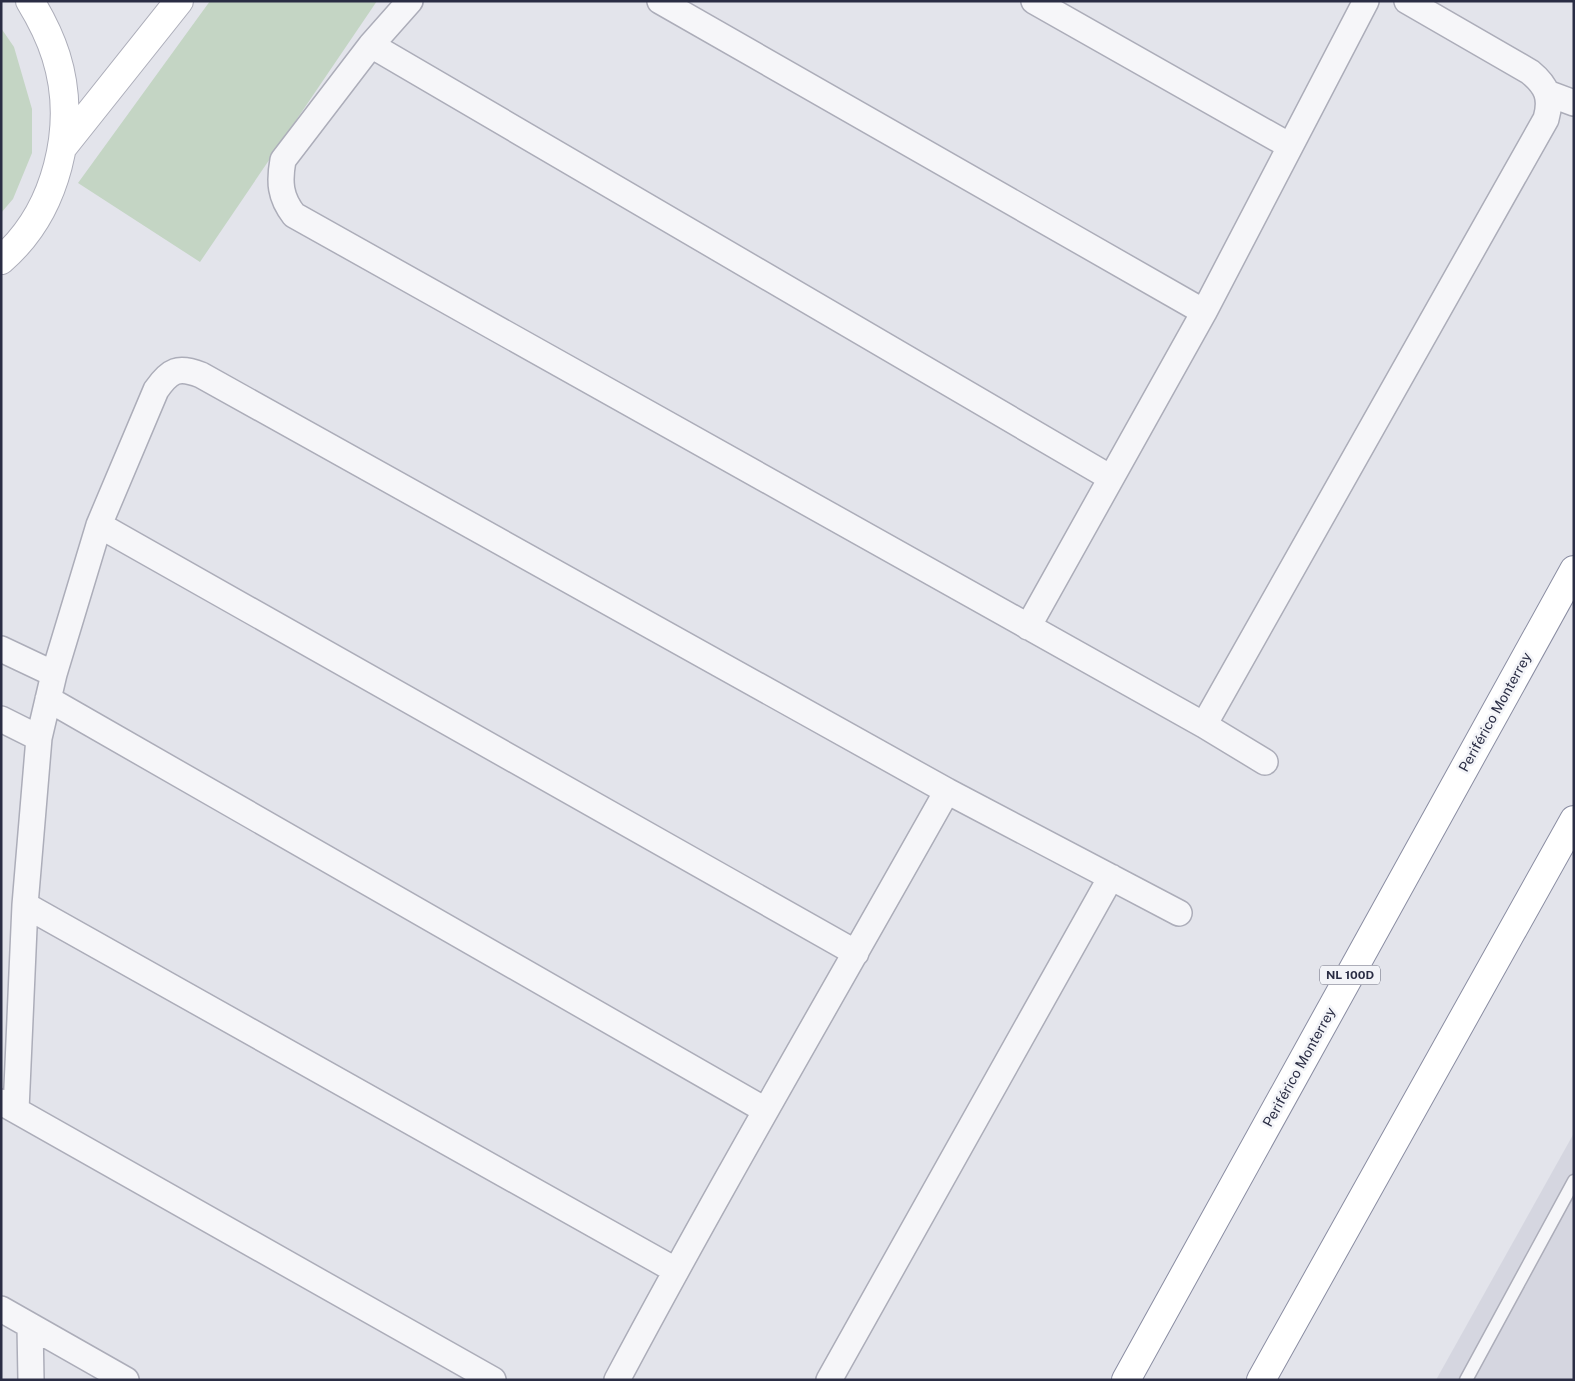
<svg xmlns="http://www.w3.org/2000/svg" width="1575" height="1381" font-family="'Public Sans',sans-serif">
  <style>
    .built { fill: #d5d6e0 }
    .green { fill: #c4d5c4 }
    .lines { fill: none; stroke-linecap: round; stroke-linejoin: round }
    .lane-casing { stroke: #acadb9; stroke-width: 15 }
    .street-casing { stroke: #acadb9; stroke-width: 28 }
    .secondary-casing { stroke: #acadb9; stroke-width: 30 }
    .highway-casing { stroke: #8a8da2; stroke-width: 30 }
    .lane { stroke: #f6f6f9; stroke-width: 12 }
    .street { stroke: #f6f6f9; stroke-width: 25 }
    .secondary { stroke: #fff; stroke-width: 28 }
    .highway { stroke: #fff; stroke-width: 28 }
    .labels { text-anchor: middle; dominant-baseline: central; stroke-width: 5; stroke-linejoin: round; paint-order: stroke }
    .shield { fill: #f3f4f8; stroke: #66697a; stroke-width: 1 }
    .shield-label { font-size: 12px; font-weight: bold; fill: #2a2d44 }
    .street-label { font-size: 14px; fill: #2a2d44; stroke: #f3f4f8 }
  </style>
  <rect width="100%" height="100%" fill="#e3e4eb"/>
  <path class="built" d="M1574 1133V1380H1436Z"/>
  <path class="green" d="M210 1H377L200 262 78 183Z
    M1 28 14 47 32 109V153L13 199 1 213Z"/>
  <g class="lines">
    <g class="lane-casing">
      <path id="lane" d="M1466 1380 1574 1181"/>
    </g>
    <g class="street-casing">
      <path id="street" d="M410 1 371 45 283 160C279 182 280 197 294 215L1204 725 1546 119C1552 98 1547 86 1530 72L1407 1
        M660 1 1204 312
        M1034 1 1290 146
        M371 45 1111 478
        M1547 93 1574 103
        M99 525 856 953
        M1028 627 1204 312 1366 1
        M1 649 54 674
        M48 699 765 1110
        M1 719 39 738
        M1204 725 1265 762
        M25 905 675 1270
        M1 1102 493 1380
        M16 1110 25 905 39 738 54 674 99 525 156 390C170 370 178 366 201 375L947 791 1179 913
        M1 1309 126 1380
        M30 1326 31 1380
        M617 1380C723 1181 837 987 947 791
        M829 1380 1111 877"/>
    </g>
    <g class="secondary-casing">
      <path id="secondary" d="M62 148 179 1
        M1 260C57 212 78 126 56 56 50 37 41 19 30 1"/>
    </g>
    <g class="highway-casing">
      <path id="highway" d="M1126 1380 1574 570
        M1261 1380 1574 820"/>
    </g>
    <use href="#lane" class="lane"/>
    <use href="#street" class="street"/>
    <use href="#secondary" class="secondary"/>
    <use href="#highway" class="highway"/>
  </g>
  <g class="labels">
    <rect class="shield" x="1320" y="965.5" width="60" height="19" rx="4"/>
    <g class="shield-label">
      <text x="1350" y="975">NL 100D</text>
    </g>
    <g class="street-label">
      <text transform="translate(1495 712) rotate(-61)">Periférico Monterrey</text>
      <text transform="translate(1299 1067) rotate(-61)">Periférico Monterrey</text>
    </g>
  </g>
  <rect width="1575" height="1381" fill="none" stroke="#2a2d44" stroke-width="5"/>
</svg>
